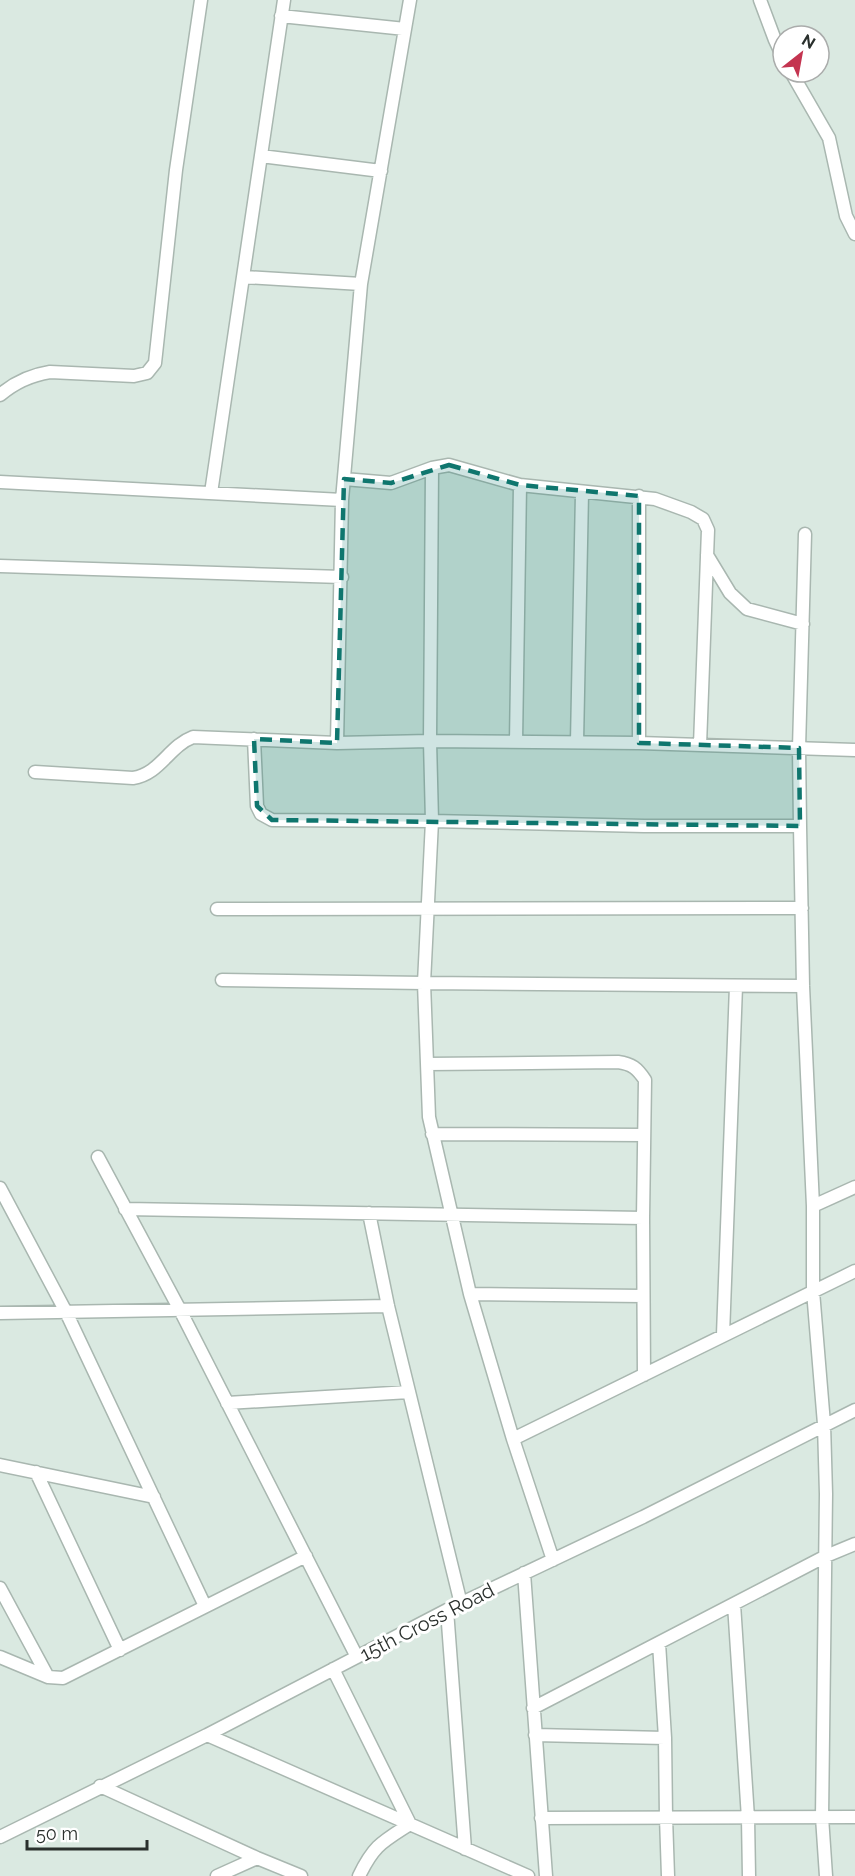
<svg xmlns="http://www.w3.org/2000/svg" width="855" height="1876" font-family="Raleway,sans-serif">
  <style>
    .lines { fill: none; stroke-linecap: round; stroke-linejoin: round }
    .street-casing { stroke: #a9b7b0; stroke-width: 15 }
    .street { stroke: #fff; stroke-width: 12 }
    .marked { fill: #0f766e; fill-opacity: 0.2; stroke: #0f766e; stroke-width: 4.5; stroke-dasharray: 12 8; stroke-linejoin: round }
    .labels { text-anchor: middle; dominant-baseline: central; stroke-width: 6; stroke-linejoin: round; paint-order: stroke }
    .street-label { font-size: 20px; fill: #2a302d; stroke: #fff }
  </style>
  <rect width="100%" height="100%" fill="#dae9e1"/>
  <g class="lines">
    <g class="street-casing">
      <path id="street" d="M760 0 775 40 783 57
        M281 16 405 29
        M791 72 829 138 846 216 855 234
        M261 156 381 171
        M244 277 361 284
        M0 395C14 383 31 375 50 372L134 376 147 373 155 363 176 170 201 0
        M432 468 430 741 432 821 424 983 803 986
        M344 479 391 483 432 468 449 465 520 485 655 499 691 512 703 519 708 530 700 745
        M0 482 342 500
        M211 493 284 0
        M707 555 730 593 747 609 803 624
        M0 566 342 577
        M254 739 257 806 261 814 272 820 432 821 644 826H800L799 748 805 534
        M516 742 520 485
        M577 742 582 493
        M337 743 342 500 361 284 410 0
        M639 743V496
        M35 772 133 778C160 774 169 746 193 737L337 743 430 741 639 743 855 750
        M800 826 803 986 813 1206V1291L824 1424 826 1494 822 1817 826 1876
        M217 909 802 908
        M222 980 424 983 429 1117 470 1294 513 1439
        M427 1064 618 1062C632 1064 637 1068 645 1080L643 1218 644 1375
        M432 1134 644 1135
        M98 1157 180 1310 357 1657
        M0 1188 66 1312 205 1606
        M813 1206 855 1187
        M125 1209 643 1218
        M369 1213 388 1306 461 1604
        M470 1294 643 1296
        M0 1313 388 1306
        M723 1335 736 986
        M227 1403 409 1392
        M0 1465 154 1497
        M36 1472 120 1650
        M553 1560 513 1439 855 1271
        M524 1573 546 1876
        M0 1588 48 1677
        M734 1604 748 1818 749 1876
        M447 1610 465 1849
        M659 1643 665 1738 666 1817 668 1876
        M0 1657 48 1677 63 1678 306 1556
        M333 1669 410 1824C382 1842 374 1845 359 1876
        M533 1708 826 1556 855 1544
        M207 1735 528 1876
        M535 1735 665 1738
        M100 1786 257 1858 301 1876
        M541 1818 855 1817
        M0 1837 207 1735 447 1610 643 1517 855 1410
        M217 1876 257 1858"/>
    </g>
    <use href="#street" class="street"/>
  </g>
  <path class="marked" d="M449 465 520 485 639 496V743L799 748 800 826 272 820 257 806 254 739 337 743 344 479 391 483Z"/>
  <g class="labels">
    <g class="street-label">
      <text transform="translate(427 1622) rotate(-27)">15th Cross Road</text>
    </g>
  </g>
  <g transform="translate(801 54) rotate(31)"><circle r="28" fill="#ffffff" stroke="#aaacab" stroke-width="1.5"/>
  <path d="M0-4.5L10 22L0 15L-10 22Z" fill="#c43450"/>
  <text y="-9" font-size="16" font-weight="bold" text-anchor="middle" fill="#2a302d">N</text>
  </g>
  <path d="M27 1840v9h120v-9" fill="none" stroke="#2a302d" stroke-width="3"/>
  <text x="36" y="1840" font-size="18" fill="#2a302d" stroke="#ffffff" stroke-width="4.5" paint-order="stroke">50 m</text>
</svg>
